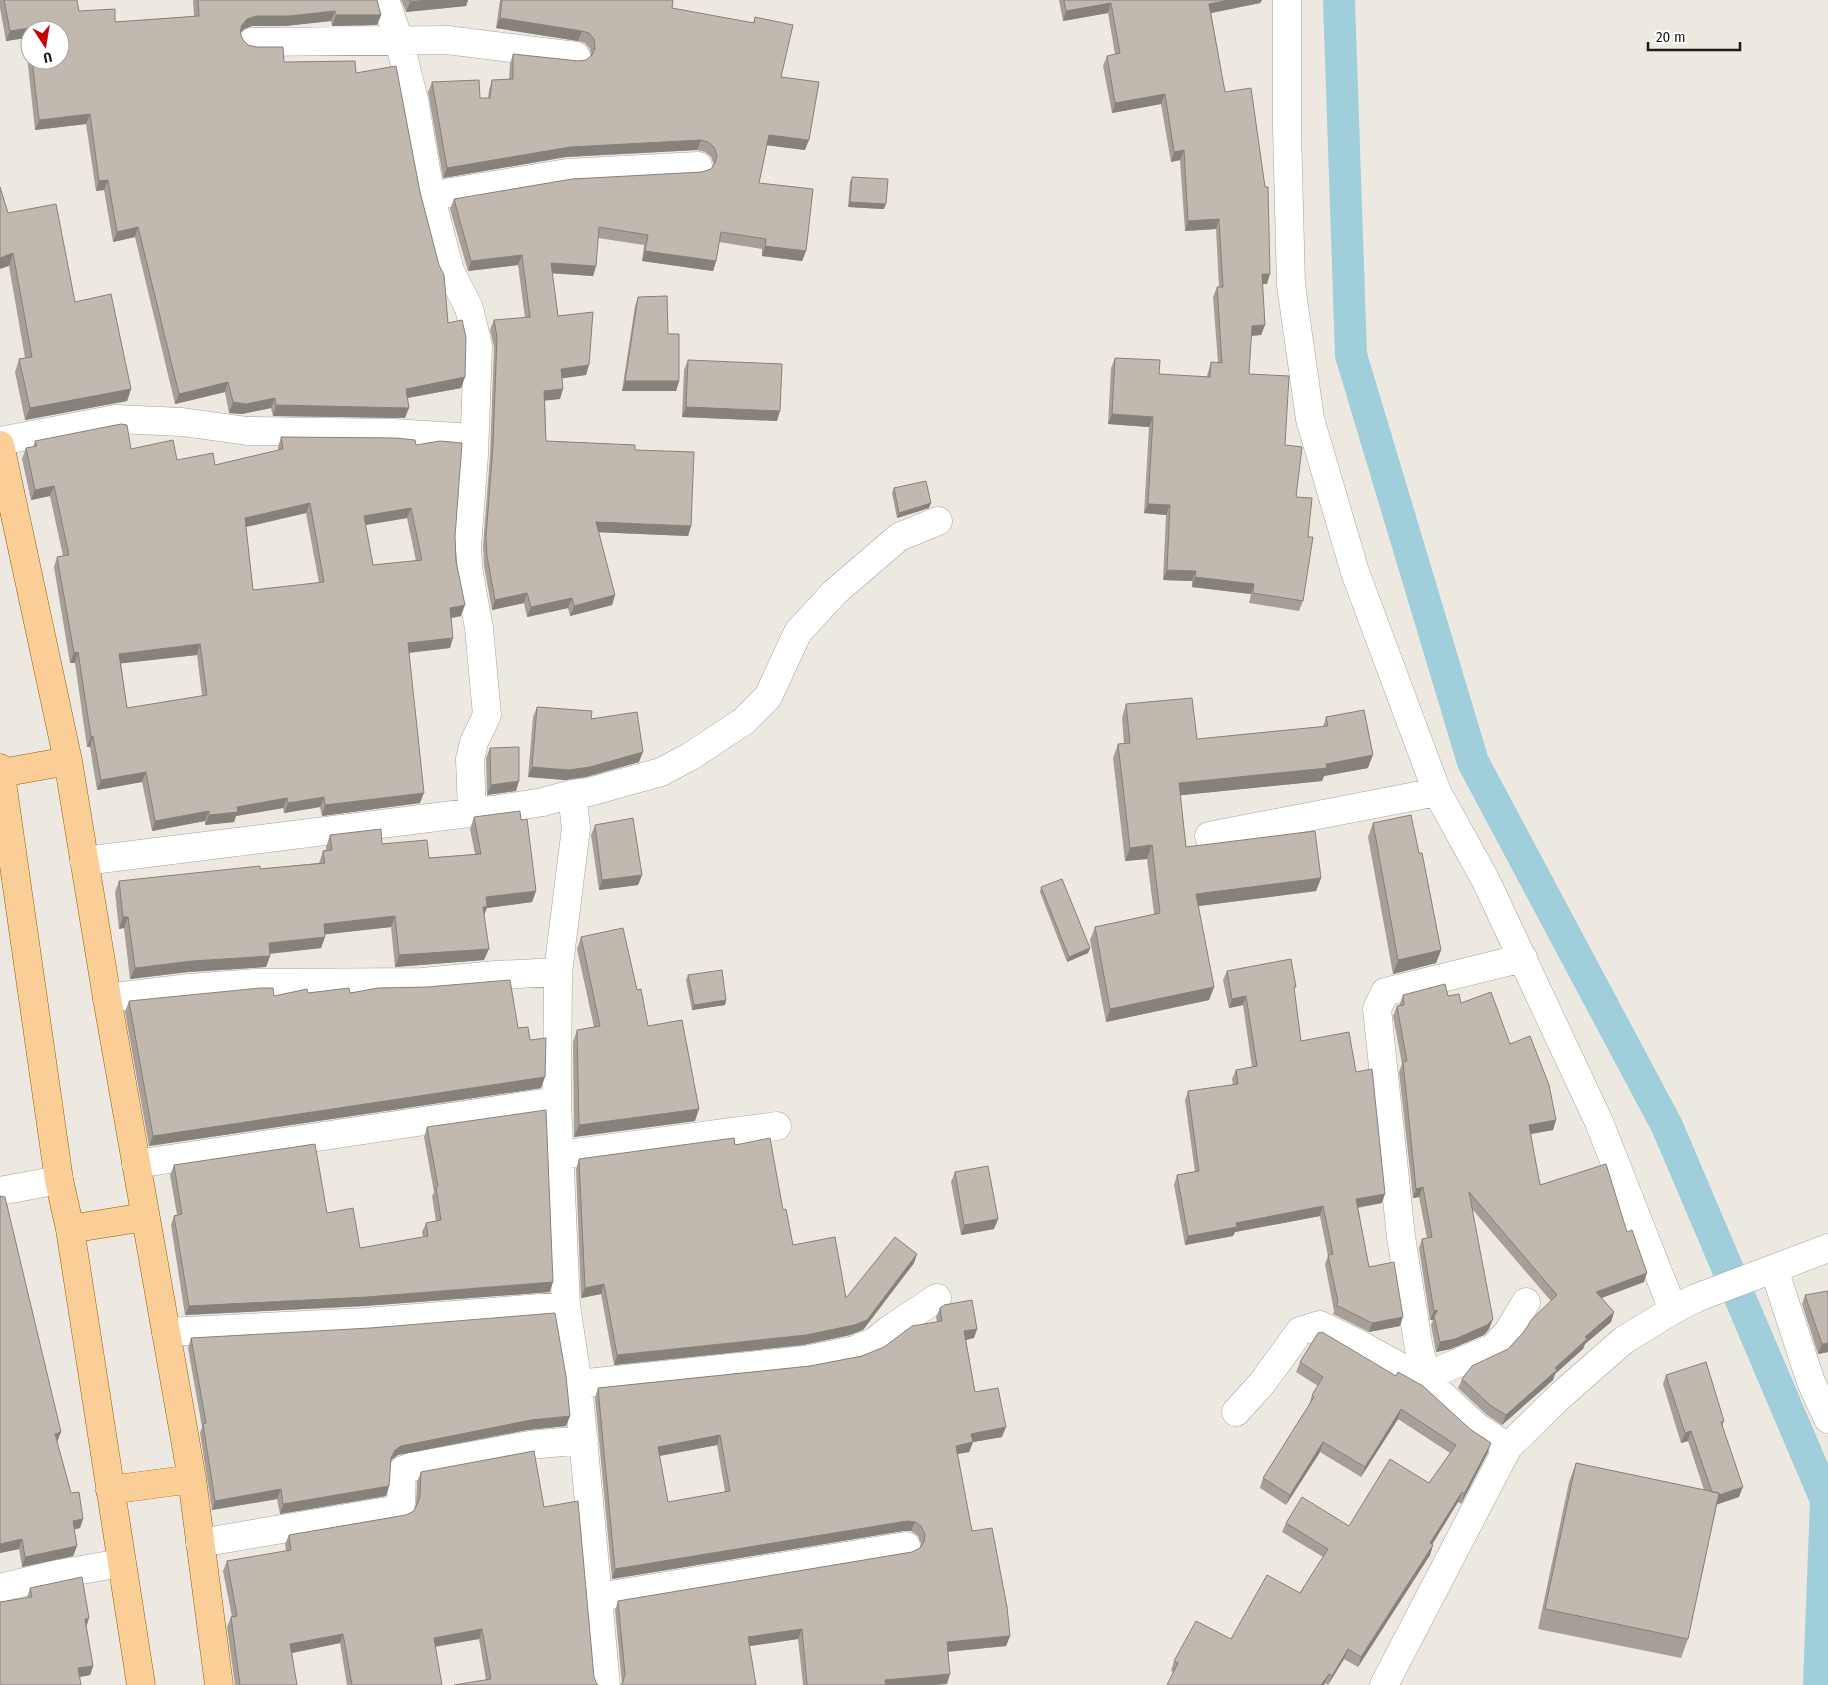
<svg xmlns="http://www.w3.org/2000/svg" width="1828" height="1685" font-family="'Fira Sans Condensed',sans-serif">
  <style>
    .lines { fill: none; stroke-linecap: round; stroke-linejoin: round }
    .canal { stroke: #a0cfdb; stroke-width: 32 }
    .minor-casing { stroke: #a2a2a2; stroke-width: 29 }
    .major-casing { stroke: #925e00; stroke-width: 29 }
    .minor { stroke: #fff; stroke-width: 28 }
    .major { stroke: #fbce97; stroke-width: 28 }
    .wall { fill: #a69e97; fill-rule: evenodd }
    .shaded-wall { fill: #87817b }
    .building { fill: #c1b8b0; stroke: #87817b; fill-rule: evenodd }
  </style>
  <rect width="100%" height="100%" fill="#ede9e1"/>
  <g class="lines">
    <path class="canal" d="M1339 0 1351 355 1473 762 1667 1126 1826 1500 1819 1685"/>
    <g class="minor-casing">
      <path id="minor" d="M385 0 399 40 414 100 431 198 450 271 469 308 478 346 474 455 467 546 468 568 479 628 487 715 474 742 470 759 472 812
        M1287 0V129L1291 285 1310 419 1355 572 1437 792 1485 879 1599 1122 1673 1310
        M252 42 447 40 576 56
        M431 198 451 192 567 173 698 166
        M0 441 116 419 182 422 247 431 393 433 474 438
        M572 794 589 792 661 772 691 756 744 721 768 697 798 632 835 592 899 537 938 521
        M1209 836 1437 792
        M84 861 493 810 543 802 572 794 576 828 558 972 557 1101 566 1306 578 1384 606 1685
        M107 998 189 988 256 983 422 982 496 975 558 972
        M560 1155 777 1126
        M136 1164 557 1101
        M0 1191 59 1180
        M1774 1269 1811 1382 1828 1419
        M166 1332 365 1322 566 1306
        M1427 1376 1493 1348 1508 1332 1526 1302
        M578 1384 805 1360 855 1350 874 1342 890 1329 937 1298
        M1236 1412 1263 1382 1300 1331 1320 1325 1357 1343 1429 1383
        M1508 1447 1477 1427 1429 1383 1419 1349 1401 1237 1377 1009 1385 992 1523 958
        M200 1543 400 1509C403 1496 400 1484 403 1470L411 1467 530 1445 584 1440
        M0 1588 53 1575 121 1563
        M599 1597 906 1546
        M1384 1685 1508 1447 1560 1396 1624 1340 1673 1310 1696 1298 1828 1248"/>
    </g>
    <g class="major-casing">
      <path id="major" d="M0 445 68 761 107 998 192 1479 219 1685
        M0 768 59 1180 70 1229 141 1685
        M1 773 68 761
        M70 1229 145 1217
        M110 1490 192 1479"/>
    </g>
    <use href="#minor" class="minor"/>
    <use href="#major" class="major"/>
  </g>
  <path class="wall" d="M0 0H77L79 11 115 22 194 16 193 0H377L381 15 377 25 332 26 331 21 285 26H252L244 29 240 33 243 40 248 45 284 62 356 73 420 192 448 323 465 377 461 388 407 398 405 418 273 416 271 408 242 414 229 413 225 392 175 404 135 237 113 242 104 190 96 191 86 124 35 130 25 38 6 41 0 8ZM30 30 60 60H30Z
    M401 0H468L466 6 406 12Z
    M500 0H673L672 8 753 23 755 17 781 77 805 150 767 145 759 183 806 251 802 261 762 256V249L719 242 716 261 713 271 642 261 644 245 598 238 596 266 593 276 552 273 558 316 586 375 562 378 560 399 545 400 546 441 635 450 691 526 688 536 598 532 615 595 612 605 570 616 568 608 527 617 524 603 492 610 484 566 483 546 490 456 494 347 490 330 494 320 525 318 518 265 468 271 450 209 454 199 702 172 711 169 714 165 711 157 705 152 697 150 566 157 443 178 428 92 432 82 480 98H488L489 90 492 80 509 79 510 64 513 54 578 61 586 60 591 56 590 49 585 43 578 41 496 28Z
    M1059 0H1262L1260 3 1211 13 1225 92 1267 284H1262L1265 325 1261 335 1251 336 1249 374 1285 445 1296 497 1308 537 1303 601 1299 611 1249 603 1251 594 1192 587V581L1163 580 1166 515 1144 513 1149 427 1108 424 1111 368 1115 358 1159 374 1207 377 1208 372 1211 362 1218 363 1213 297 1217 287H1219L1216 229 1185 231 1180 160 1171 162 1161 104 1112 113 1103 66 1107 56 1115 54 1108 13 1063 21Z
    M852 177 884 209 848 207 850 182Z
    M8 213 75 302 131 389 127 401 25 420 15 372 19 359 25 358 9 266Z
    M638 297 679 381 676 391H622L635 306Z
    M688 360 777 421 682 417 684 370Z
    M281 437 416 445 455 537 461 616 451 618 450 648 409 653 420 803 322 816 320 807 284 813 283 808 236 816 234 822 205 825V821L152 831 142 782 97 790 90 747H87L75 663H70L54 567 57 557 63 556 50 496 31 500 22 459 26 448 33 447 35 441 131 449 177 460 215 465 278 450V447ZM306 513 319 583 253 590 246 527ZM407 518 416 561 373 565 365 525ZM197 655 202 696 127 708 121 663Z
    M894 488 929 508 897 518 892 493Z
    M1126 704 1197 739 1323 727 1326 717 1368 768 1324 776 1322 781 1180 795 1186 847 1321 878 1316 891 1198 906 1214 987 1209 1000 1106 1022 1090 940 1095 927 1154 914 1147 859 1125 861 1113 758 1118 744H1124L1122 718Z
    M537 707 591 719 639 762 586 777 565 780 528 777 533 717Z
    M490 748 516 791 487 795 486 758Z
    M474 817 521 820 536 891 532 902 487 908 484 914V960L395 967 391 927 325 934 321 948 270 954V956L266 967 188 972 130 979 124 928 119 929 115 892 119 881 260 869 319 863 323 851 326 850V847L330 835 382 844 429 858 475 854 470 829Z
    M1373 823 1441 950 1436 963 1393 974 1368 837Z
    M595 825 642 875 638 885 599 890 591 835Z
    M1041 887 1090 948 1088 953 1067 962 1040 892Z
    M581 937 637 990 648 1026 695 1121 574 1137 573 1042 577 1030 594 1027 577 949Z
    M1227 971 1294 992 1301 1041 1356 1072 1382 1203 1358 1208 1369 1267 1400 1326 1369 1332 1333 1314 1334 1311 1325 1264 1328 1256 1320 1216 1235 1232 1233 1236 1185 1245 1174 1185 1177 1175 1195 1172 1185 1100 1188 1091 1233 1085 1232 1079 1236 1070 1252 1067 1243 1005 1229 1008 1223 980Z
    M688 975 726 1000 725 1005 692 1010 686 980Z
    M308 993H350L518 1028 530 1040 541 1088 149 1146 125 1012 129 1001 274 996Z
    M1403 995 1448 996 1461 1003 1510 1044 1556 1120 1553 1130 1530 1134 1540 1185 1644 1282 1602 1298 1614 1312 1611 1322 1585 1344 1583 1349 1555 1374 1553 1380 1502 1425 1487 1415 1458 1388 1462 1379 1508 1349 1551 1301 1472 1209 1489 1329 1484 1335 1451 1349 1436 1352 1431 1325 1433 1320H1430L1419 1248 1422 1239 1427 1238 1419 1197 1413 1198 1399 1072 1402 1064 1393 1016 1397 1006H1399Z
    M427 1127 550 1292 364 1306 185 1315 171 1225 174 1216 177 1215 170 1175 174 1165 327 1213 360 1248 423 1237 422 1232 426 1223 436 1221 432 1196 434 1192 424 1137Z
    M735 1145 783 1210 793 1245 846 1298 914 1263 863 1330 850 1335 803 1345 614 1365 601 1294 581 1298 576 1169 579 1159Z
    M955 1172 998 1219 994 1229 961 1235 951 1182Z
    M1805 1295 1828 1352 1818 1354 1802 1304Z
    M940 1308 977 1329 974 1338 966 1340 975 1392 1002 1437 973 1442 969 1452 957 1454 972 1531 1010 1636 1006 1646 948 1652 947 1684 933 1685H803L798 1639 749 1646 622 1684 615 1610 618 1601 912 1552 920 1548 921 1544 918 1536 911 1531H903L612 1579 595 1398 598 1388 810 1366 862 1356 884 1347 937 1322 936 1317ZM717 1445 725 1492 668 1502 659 1456Z
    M1318 1333 1488 1452 1461 1504 1458 1502 1432 1544 1433 1545 1430 1555 1358 1667 1344 1659 1328 1685 1325 1683 1324 1685H1167L1173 1672 1171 1671 1174 1661 1231 1639 1300 1593 1323 1557 1282 1532 1286 1523 1349 1526 1429 1483 1450 1453 1398 1419 1361 1477 1320 1452 1286 1505 1260 1488 1263 1478 1309 1405 1312 1395 1318 1386 1296 1372 1300 1362Z
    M191 1338 570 1416 566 1426 527 1430 398 1455 391 1460 389 1486 386 1496 280 1514 277 1499 212 1510 200 1433 202 1427 188 1348Z
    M1666 1375 1724 1421 1722 1427 1739 1497 1717 1504 1688 1639 1681 1658 1538 1629 1569 1482 1576 1463 1704 1490 1688 1441 1681 1443 1663 1384Z
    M61 1432 57 1441 71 1493 83 1519 80 1528 74 1530 77 1546 73 1556 22 1567 19 1549 0 1553Z
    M421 1472 544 1507 594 1677 486 1680 479 1639 435 1647 442 1685H347L340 1643 292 1653 297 1685H235L227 1627 231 1617H232L223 1571 227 1561 286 1551 285 1544 289 1535 406 1515 414 1511 416 1505 417 1482Z
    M30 1588 86 1626 93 1666 90 1675 79 1677 27 1598Z"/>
  <path class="shaded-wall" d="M428 0H468L466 6 406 12 410 2Z
    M1229 0H1262L1260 3 1206 14 1209 4Z
    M1111 3 1108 13 1063 21 1066 11Z
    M335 11 331 21 285 26H252L244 29 238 35 242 25 247 19 256 16Z
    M336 15H381L377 25 332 26Z
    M500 18 582 31 578 41 496 28Z
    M29 28 25 38 6 41 10 31Z
    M1165 94 1161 104 1112 113 1115 103Z
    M90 114 86 124 35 130 39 120Z
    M769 135 809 140 805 150 765 145Z
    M701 140 697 150 566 157 443 178 447 168 570 147Z
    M1184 150 1180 160 1171 162 1174 152Z
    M108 180 104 190 96 191 99 181Z
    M850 202 886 204 884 209 848 207Z
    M1219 219 1216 229 1185 231 1188 221Z
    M138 227 135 237 113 242 117 232Z
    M765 246 806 251 802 261 762 256Z
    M645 251 716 261 713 271 642 261Z
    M13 253 9 266 0 269V258Z
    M522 255 518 265 468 271 471 261Z
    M551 263 596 266 593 276 547 273Z
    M1262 274H1270L1267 284H1258Z
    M1265 325 1261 335 1248 336 1252 326Z
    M589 365 586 375 558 379 561 369Z
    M465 377 461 388 402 399 406 389Z
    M625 381H679L676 391H622Z
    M228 382 225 392 175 404 179 394Z
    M131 389 127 401 25 420 30 408Z
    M563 389 560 399 541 401 544 391Z
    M275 398 271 408 242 414 229 413 233 402Z
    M276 405 409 408 405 418 273 416Z
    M686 407 780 411 777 421 682 417Z
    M1112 414 1153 417 1149 427 1108 424Z
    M54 486 50 496 31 500 35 490Z
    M310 503 306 513 241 528 245 518Z
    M931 503 929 508 897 518 899 513Z
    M1148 504 1170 505 1166 515 1144 513Z
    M411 508 407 518 360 526 364 516Z
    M596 522 691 526 688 536 592 532Z
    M1167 570 1196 571 1192 581 1163 580Z
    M1195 577 1254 584 1251 594 1192 587Z
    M527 593 524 603 492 610 495 600Z
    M615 595 612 605 570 616 574 606Z
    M572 598 568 608 527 617 531 607Z
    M465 605 461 616 446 619 450 608Z
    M453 638 450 648 404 653 408 643Z
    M200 644 197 655 116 664 119 654Z
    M78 652 75 663H70L74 653Z
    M93 736 90 747H87L91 737Z
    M643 752 639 762 586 777 565 780 528 777 532 767Z
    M1373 755 1368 768 1324 776 1322 781 1174 796 1179 783 1326 764Z
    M146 772 142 782 97 790 101 780Z
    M519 781 516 791 487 795 491 785Z
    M424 793 420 803 322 816 325 805Z
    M324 797 320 807 284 813 288 803Z
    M287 798 283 808 236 816 234 822 205 825 209 815 237 807Z
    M209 811 205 821 152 831 155 821Z
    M1152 845 1147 859 1125 861 1130 848Z
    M642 875 638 885 599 890 602 880Z
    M1321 878 1316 891 1191 907 1196 894Z
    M536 891 532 902 487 908 483 918H479L486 897Z
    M395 916 391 927 320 935 324 924Z
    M123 917H128L124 928 119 929Z
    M325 937 321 948 264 954 269 943Z
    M1090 948 1088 953 1067 962 1069 957Z
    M489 949 484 960 395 967 399 955Z
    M1441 950 1436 963 1393 974 1398 960Z
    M270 956 266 967 188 972 130 979 135 968 192 961Z
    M1214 987 1209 1000 1106 1022 1110 1009Z
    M1246 996 1243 1005 1229 1008 1232 999Z
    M726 1000 725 1005 692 1010 694 1005Z
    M545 1077 541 1088 149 1146 153 1136Z
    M699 1109 695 1121 574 1137 579 1125Z
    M1556 1120 1553 1130 1525 1135 1529 1125Z
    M1423 1187 1419 1197 1413 1198 1416 1189Z
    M1385 1194 1382 1203 1353 1208 1356 1199Z
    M1323 1206 1320 1216 1235 1232 1233 1236 1185 1245 1188 1236 1236 1223Z
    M998 1219 994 1229 961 1235 964 1225Z
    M917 1254 914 1263 863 1330 850 1335 803 1345 614 1365 617 1355 806 1335Z
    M1647 1273 1644 1282 1593 1301 1596 1292Z
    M553 1282 550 1292 364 1306 185 1315 189 1306Z
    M604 1284 601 1294 581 1298 585 1288Z
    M1438 1310 1433 1320H1430L1434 1311Z
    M1614 1312 1611 1322 1585 1344 1583 1349 1555 1374 1553 1380 1502 1425 1506 1415 1555 1368 1585 1337Z
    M1403 1317 1400 1326 1369 1332 1372 1323Z
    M1493 1319 1489 1329 1484 1335 1451 1349 1436 1352 1440 1342Z
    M977 1329 974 1338 961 1341 964 1331Z
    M1828 1343V1352L1818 1354 1822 1344Z
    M1401 1409 1398 1419 1361 1477 1365 1467Z
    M570 1416 566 1426 527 1430 398 1455 391 1460V1458L395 1450 401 1446 531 1420Z
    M1006 1427 1002 1437 973 1442 969 1452 952 1455 956 1446 971 1434Z
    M1691 1431 1688 1441 1681 1443 1685 1433Z
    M61 1432 57 1442 55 1434Z
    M720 1435 717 1445 654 1457 658 1447Z
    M1323 1442 1320 1452 1286 1505 1290 1495Z
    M1491 1443 1488 1452 1461 1504 1464 1494Z
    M389 1486 386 1496 280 1514 283 1504Z
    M1743 1487 1739 1497 1710 1507 1714 1497Z
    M281 1489 277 1499 212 1510 215 1501Z
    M1462 1492 1458 1502 1427 1553 1430 1543Z
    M83 1519 80 1528 69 1530 73 1521Z
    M907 1521 915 1522 911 1531H903L612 1579 615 1569Z
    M22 1539 19 1549 0 1553V1544Z
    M1433 1545 1430 1555 1358 1667 1361 1657Z
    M77 1546 73 1556 22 1567 25 1557Z
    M89 1618 86 1628 85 1619Z
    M482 1629 479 1639 430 1647 434 1638Z
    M802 1629 798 1639 744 1647 748 1637Z
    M343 1634 340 1643 287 1654 290 1644Z
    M1010 1636 1006 1646 943 1652 947 1642Z
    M1348 1649 1344 1659 1328 1685 1332 1676Z
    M93 1666 90 1675 74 1678 78 1668Z
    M950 1674 947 1684 933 1685H883L885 1680Z
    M1329 1674 1324 1685H1321Z"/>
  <path class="building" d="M4 0H77L79 11 115 9V22L199 16 198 0H377L381 15H336L335 11 289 16H256L247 19 242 25 240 32 243 40 248 45 256 47H283L284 62 355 61 356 73 396 66 420 192 439 265 444 275 448 323 462 320 466 337 465 377 406 389 409 408 276 405 275 398 246 404 233 402 228 382 179 394 138 227 117 232 108 180 99 181 90 114 39 120 32 60H60V30H30V38L29 28 10 31Z
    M409 0H428L410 2Z
    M502 0H673L672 8 754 23 755 17 793 25 781 77 819 82 809 140 769 135 759 183 813 189 806 251 765 246 766 239 721 232 716 261 645 251 648 235 599 227 596 266 551 263 558 316 593 312 589 365 561 369 563 389 544 391 546 441 635 445V450L694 452 691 526 596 522 615 595 574 606 572 598 531 607 527 593 495 600 487 556 486 536 493 446 497 337 494 320 530 317 522 255 471 261 454 199 572 179 702 172 711 169 715 163 717 156 714 147 708 142 701 140 570 147 447 168 432 82 479 80 480 98H490L492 80 513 79V54L578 61 586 60 592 55 595 48 594 39 589 33 582 31 500 18Z
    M1064 0H1229L1209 4 1225 92 1251 88 1265 187H1268L1270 274H1262L1265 325 1252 326 1249 374 1289 376 1285 445 1302 447 1296 497 1312 498 1308 537H1313L1303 601 1253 593 1254 584 1195 577 1196 571 1167 570 1170 505 1148 504 1153 417 1112 414 1115 358 1160 360 1159 374 1210 377 1211 362 1222 363 1217 287H1223L1219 219 1188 221 1184 150 1174 152 1165 94 1115 103 1107 56 1120 53 1111 3 1066 11Z
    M852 177 888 179 886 204 850 202Z
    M0 187 8 213 56 204 75 302 111 294 131 389 30 408 19 359 32 357 13 253 0 258Z
    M667 296 668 334H679V381H625L638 297Z
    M688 360 782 364 780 411 686 407Z
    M121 424 127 425 131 449 173 440 177 460 213 453 215 465 283 449 281 437 396 438 415 440 416 445 440 441 462 443 455 537 456 561 465 605 450 608 453 638 408 643 424 793 325 805 324 797 288 803 287 798 237 807 238 812 209 815V811L155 821 146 772 101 780 93 736 91 737 78 652 74 653 57 557 69 555 54 486 35 490 26 448 37 446 35 441ZM310 503 324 582 253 590 245 518ZM411 508 422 560 373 565 364 516ZM200 644 207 695 127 708 119 654Z
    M926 481 931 503 899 513 894 488Z
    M1192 698 1197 739 1328 726 1326 717 1364 710 1373 755 1326 764 1327 768 1179 783 1186 847 1315 831 1321 878 1196 894 1214 987 1110 1009 1095 927 1160 913 1152 845 1130 848 1118 744 1130 743 1126 704Z
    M537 707 592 711 591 719 637 712 643 752 590 767 569 770 532 767Z
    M519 747V781L491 785 490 748Z
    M520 811 521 820 527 819 536 891 486 897 487 907H483L489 949 399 955 395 916 324 924 325 937 269 943 270 956 192 961 135 968 128 917H123L119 881 260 866V869L325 863 323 851 332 850 330 835 381 829 382 844 427 840 429 858 481 854 474 817Z
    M1411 815 1419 853H1422L1441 950 1398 960 1373 823Z
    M633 818 642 875 602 880 595 825Z
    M1062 879 1090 948 1069 957 1041 887Z
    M623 928 637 990 641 989 648 1026 682 1020 699 1109 579 1125 577 1030 600 1026 581 937Z
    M1291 959 1296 987H1294L1301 1041 1349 1032 1356 1072 1372 1069 1385 1194 1356 1199 1369 1267 1394 1262 1403 1317 1372 1323 1336 1305 1338 1302 1328 1255 1333 1254 1323 1206 1236 1223 1237 1227 1188 1236 1177 1175 1199 1171 1188 1091 1238 1084 1236 1070 1257 1066 1246 996 1232 999 1227 971Z
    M722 970 726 1000 694 1005 688 975Z
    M510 980 518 1028 528 1027 530 1040 546 1038 545 1077 153 1136 129 1001 260 988H273L274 996 307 989 308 993 349 988 350 993 378 988 427 987Z
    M1445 984 1448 996 1459 994 1461 1003 1491 992 1510 1044 1530 1036 1549 1085 1556 1120 1529 1125 1540 1185 1606 1164 1627 1232 1632 1230 1647 1273 1596 1292 1614 1312 1585 1337 1587 1339 1555 1368 1557 1370 1506 1415 1490 1405 1462 1379 1472 1366 1508 1349 1523 1333 1532 1319 1557 1295 1469 1192 1493 1319 1487 1325 1455 1339 1440 1342 1434 1316 1438 1310 1434 1311 1422 1239 1432 1237 1423 1187 1416 1189 1403 1062 1407 1061 1397 1006 1404 1005 1403 995Z
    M546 1110 553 1282 367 1297 189 1306 174 1216 182 1214 174 1165 315 1144 327 1213 353 1208 360 1248 428 1236 426 1223 441 1220 436 1187 438 1186 427 1127Z
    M734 1138 735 1145 770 1138 783 1210 786 1209 793 1245 835 1237 846 1298 895 1237 917 1254 867 1320 854 1325 806 1335 617 1355 604 1284 585 1288 579 1159Z
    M988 1166 998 1219 964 1225 955 1172Z
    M0 1196 5 1197 61 1432 55 1434 71 1493 79 1492 83 1519 73 1521 77 1546 25 1557 22 1539 0 1544Z
    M1828 1291V1343L1822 1344 1805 1295Z
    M972 1300 977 1329 964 1331 975 1392 998 1388 1006 1427 971 1434 973 1442 956 1446 972 1531 992 1528 1007 1607 1010 1636 947 1642 950 1674 885 1680 886 1685H807L802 1629 748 1637 756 1685H621L623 1682 625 1674 618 1601 912 1552 920 1548 924 1542 925 1534 921 1526 915 1522 907 1521 615 1569 598 1388 810 1366 862 1356 884 1347 912 1326 942 1321 940 1308 944 1305ZM720 1435 730 1491 668 1502 658 1447Z
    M555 1313 566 1376 570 1416 531 1420 401 1446 395 1450 391 1458 389 1486 283 1504 281 1489 215 1501 203 1424 206 1423 191 1338 370 1328Z
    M1322 1332 1396 1376 1398 1372 1423 1386 1470 1429 1491 1443 1464 1494 1462 1492 1430 1543 1433 1545 1361 1657 1348 1649 1332 1676 1329 1674 1321 1685H1167L1178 1663 1174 1661 1196 1621 1231 1639 1267 1575 1300 1593 1328 1549 1286 1523 1302 1497 1349 1526 1390 1459 1429 1483 1456 1445 1401 1409 1365 1467 1323 1442 1290 1495 1263 1478 1314 1397 1312 1395 1323 1377 1300 1362 1318 1333Z
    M1706 1362 1724 1421 1721 1422 1743 1487 1719 1495V1493L1712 1492 1691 1431 1685 1433 1666 1375Z
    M534 1451 544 1507 578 1501 594 1677 597 1684 598 1685H454L491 1679 482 1629 434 1638 442 1685H352L343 1634 290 1644 297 1685H240L231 1617 237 1616 227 1561 291 1550 289 1535 406 1515 414 1511 420 1497 421 1472Z
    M1576 1463 1719 1493 1688 1639 1545 1609Z
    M82 1577 89 1618 85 1619 93 1666 78 1668 81 1685H0V1602L32 1597 30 1588Z"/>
  <g transform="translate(45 45) rotate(168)"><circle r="24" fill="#ffffff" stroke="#a4a4a4"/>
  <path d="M0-4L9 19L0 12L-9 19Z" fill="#c60105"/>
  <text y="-8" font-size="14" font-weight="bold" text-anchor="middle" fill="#1b1b1b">U</text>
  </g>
  <path d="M1648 42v8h92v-8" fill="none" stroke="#1b1b1b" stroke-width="2.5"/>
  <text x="1656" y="42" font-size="15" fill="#1b1b1b" stroke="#ffffff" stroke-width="4" paint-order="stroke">20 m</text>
</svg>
